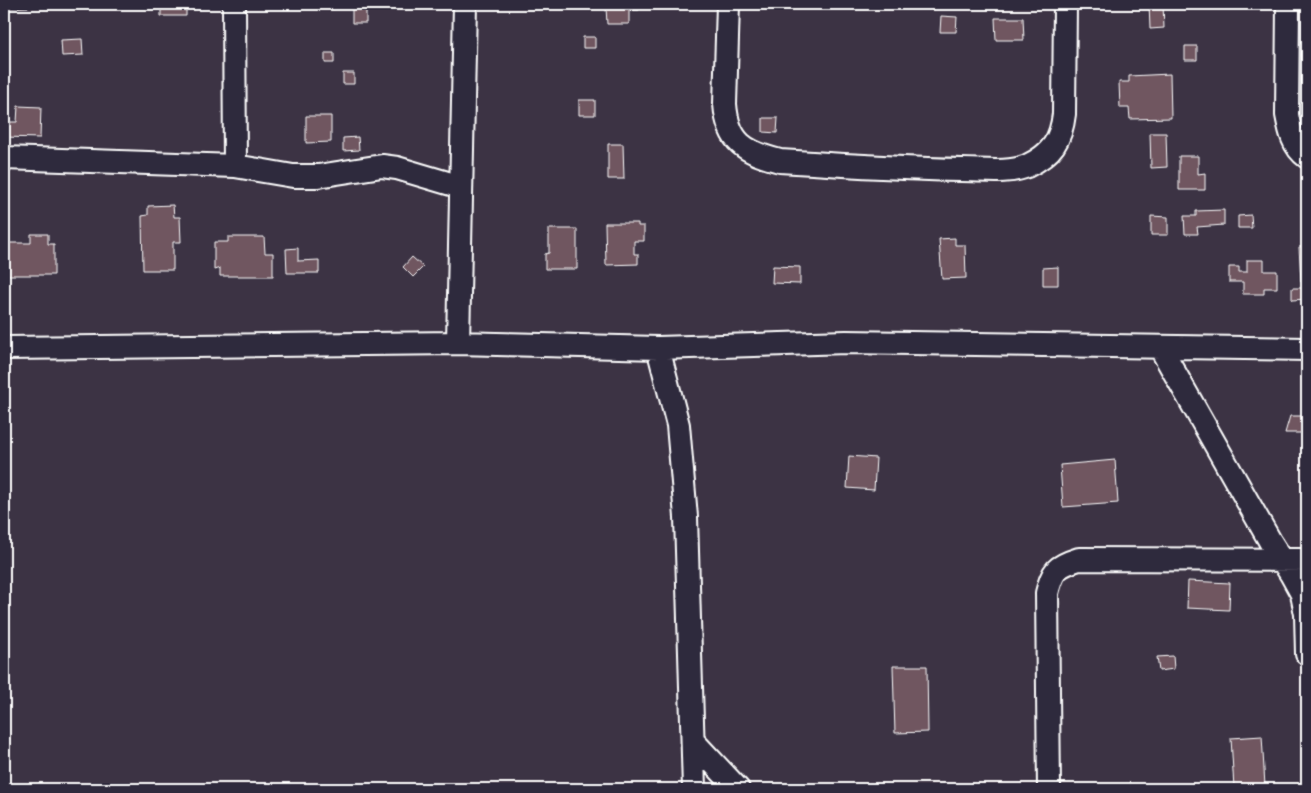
<svg xmlns="http://www.w3.org/2000/svg" width="1311" height="793" font-family="'Balsamiq Sans',sans-serif">
  <style>
    .building { fill: #6f5761; stroke: #fff }
    .lines { fill: none; stroke-linecap: round; stroke-linejoin: round }
    .street-casing { stroke: #fff; stroke-width: 26 }
    .street { stroke: #2f2a3d; stroke-width: 22 }
  </style>
  <rect width="100%" height="100%" fill="#3c3344"/>
  <filter id="ink" filterUnits="userSpaceOnUse"><feTurbulence type="fractalNoise" baseFrequency=".02" numOctaves="2"/><feDisplacementMap in="SourceGraphic" scale="10" xChannelSelector="R" yChannelSelector="G"/><feConvolveMatrix kernelMatrix="1 2 1 2 8 2 1 2 1" color-interpolation-filters="sRGB"/></filter>
  <g filter="url(#ink)">
    <path class="building" d="M4 4H28V7L4 8Z
      M73 4H111V5L73 7Z
      M161 4H186V16H161Z
      M320 4H335V9H320Z
      M352 4H370V10H366V23H352Z
      M611 4H638L639 10H629V24H607L606 7H611Z
      M1149 4H1163L1164 28 1150 29Z
      M941 16 957 17 956 32H940Z
      M995 18H1023L1024 40H996Z
      M583 37H595V48H583Z
      M82 39 83 55 62 56 61 40Z
      M1185 46H1197V60H1185Z
      M325 53H334V63H325Z
      M343 73H354V84H343Z
      M1170 74 1171 118 1130 119 1129 108H1120L1119 82H1129V76Z
      M579 100H595V115H579Z
      M18 106 41 107 40 138 4 137V122H17Z
      M306 116H331V142L306 143Z
      M763 118H778L777 133 763 132Z
      M1150 133H1166L1167 167 1151 168Z
      M358 137 359 150 343 151V138Z
      M608 144H623L624 179H608Z
      M1179 156H1198V174L1205 173V190H1179Z
      M173 205 174 217H180L181 242H173V270H143L142 216 148 215V206Z
      M1224 210V225L1197 227 1198 234H1185L1184 216H1196V211Z
      M1251 215 1252 228H1238V216Z
      M1151 216 1168 217V235H1151Z
      M605 223H638V226H644V241H634V254H638V264L606 265Z
      M549 229H577V269H545V254L549 253Z
      M31 234H48V244H54V275H8L7 243H31Z
      M228 237H264L265 253H273V276H220V268L214 270V242H228Z
      M955 238V245H965L966 278 942 279 939 239Z
      M1307 246V281L1301 282 1299 247Z
      M298 248V261L319 260V273H287L286 249Z
      M412 257 423 267 413 277 403 267Z
      M1247 260H1264V271H1277V288H1264V294H1243V282H1229V267H1239V272H1247Z
      M773 266 800 267V284L772 283Z
      M1058 267V285H1043V268Z
      M1292 288H1306L1307 299 1292 300Z
      M1290 416H1307V433H1285Z
      M849 456 876 458 874 490 847 488Z
      M1115 460 1118 503 1063 507 1060 465Z
      M1188 581 1230 583 1229 610 1187 608Z
      M1173 656 1174 669 1159 671 1157 657Z
      M893 666H927L928 732 895 733Z
      M1262 736 1265 786 1234 788 1231 738Z"/>
    <g class="lines">
      <g class="street-casing">
        <path id="street" d="M234 4 235 166
          M728 4 725 104C728 143 745 152 780 161 841 165 901 169 962 170 983 170 1008 174 1027 166 1052 154 1061 140 1064 114L1065 4
          M1288 4 1287 115C1290 131 1293 147 1307 157
          M4 158 235 166 293 176H318L382 166 397 168 461 187
          M458 343 465 4
          M1160 347 1270 541 1291 574 1302 594 1306 614 1307 654
          M4 348 458 343 658 348 846 342 1307 349
          M658 348 678 425 686 517 694 789
          M693 741 738 789
          M1049 789 1047 593C1053 570 1056 566 1079 559L1307 560"/>
      </g>
      <use href="#street" class="street"/>
    </g>
  </g>
  <rect width="1311" height="793" fill="none" stroke="#2f2a3d" stroke-width="20"/>
  <rect x="10" y="10" width="1291" height="773" fill="none" stroke="#fff" stroke-width="2" filter="url(#ink)"/>
</svg>
